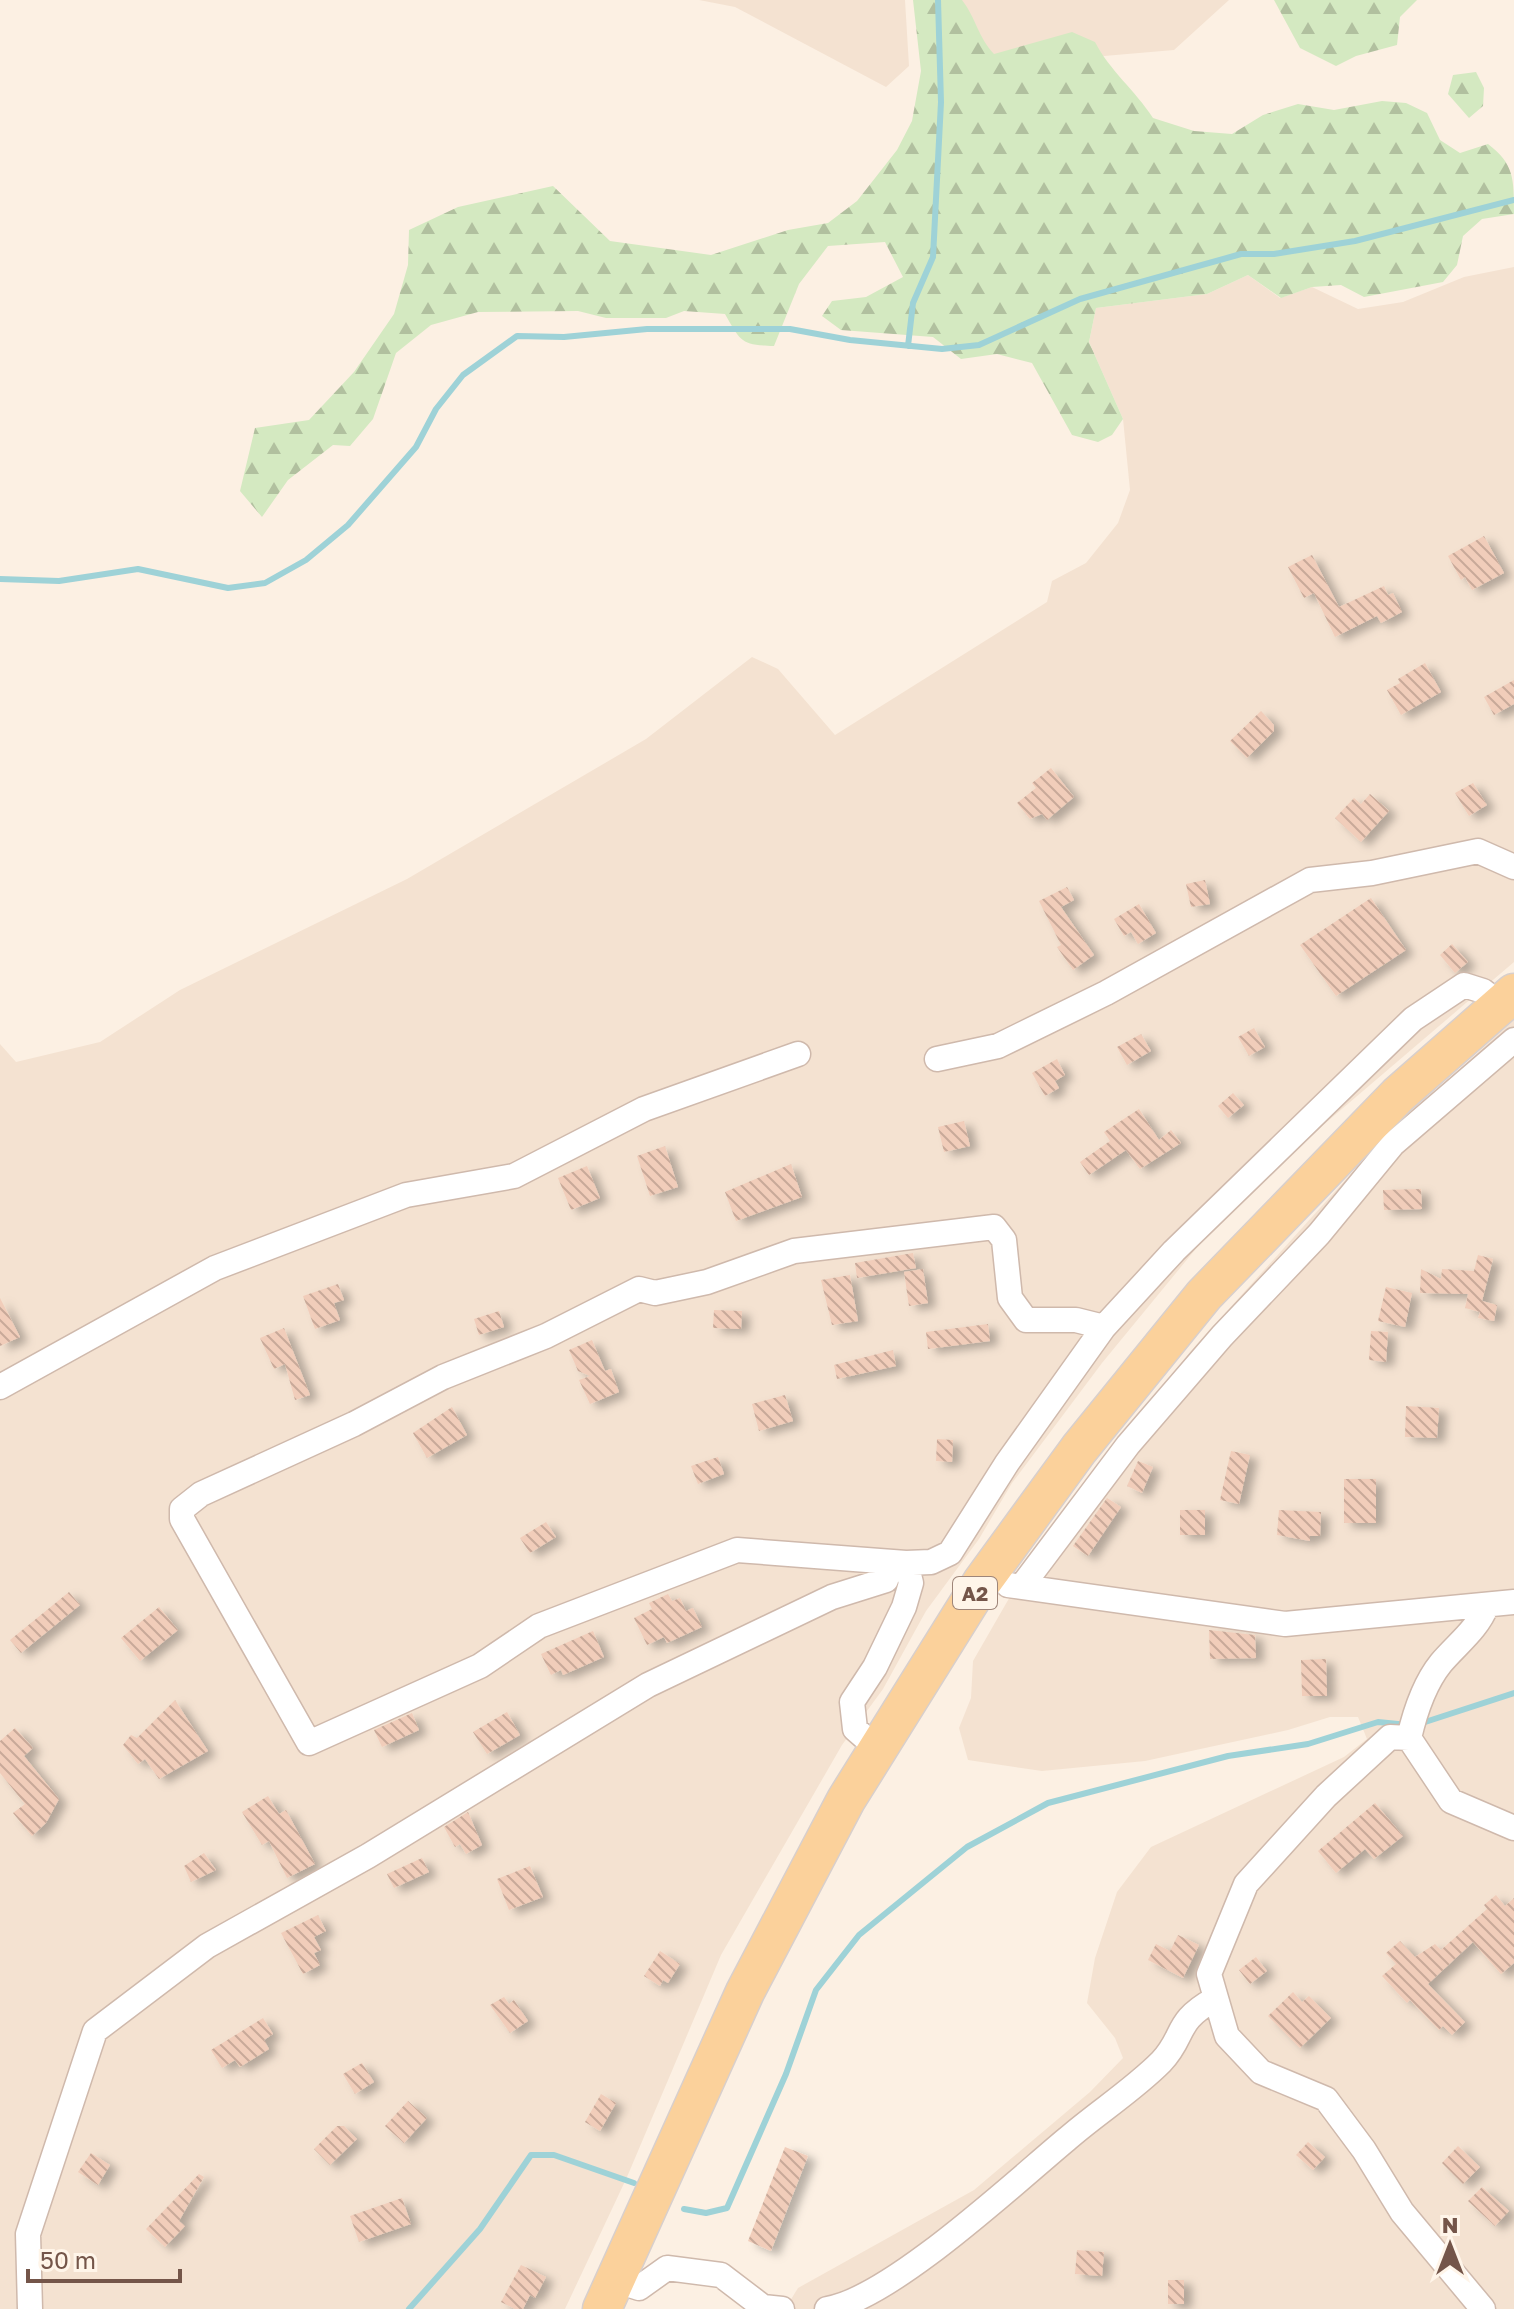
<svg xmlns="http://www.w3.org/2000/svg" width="1514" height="2309" font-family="'Golos Text',sans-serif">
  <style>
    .residential { fill: #f4e2d1 }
    .forest { fill: url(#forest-firs) }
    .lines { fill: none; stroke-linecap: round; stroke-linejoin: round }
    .stream { stroke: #9ed2d7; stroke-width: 6 }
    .building { fill: url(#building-back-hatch); filter: url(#shadow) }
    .street-casing { stroke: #cfb9ac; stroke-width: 27 }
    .primary-casing { stroke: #d8cfcc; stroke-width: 41 }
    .street { stroke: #fff; stroke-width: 24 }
    .primary { stroke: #fbd19b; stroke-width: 38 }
    .labels { text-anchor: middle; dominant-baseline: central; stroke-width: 8; stroke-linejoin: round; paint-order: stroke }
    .shield { fill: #fff5e9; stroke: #9e8579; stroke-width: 2 }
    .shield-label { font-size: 20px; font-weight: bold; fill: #745549 }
  </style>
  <defs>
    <pattern id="forest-firs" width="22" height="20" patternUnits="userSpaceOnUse" patternTransform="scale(2)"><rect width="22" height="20" fill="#d4e9c1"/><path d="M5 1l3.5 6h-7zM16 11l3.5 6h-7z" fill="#b1c09f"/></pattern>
    <pattern id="building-back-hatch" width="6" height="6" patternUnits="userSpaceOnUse" patternTransform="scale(2)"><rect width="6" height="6" fill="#f1cdba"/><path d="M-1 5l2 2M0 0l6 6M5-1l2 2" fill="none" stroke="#c8a999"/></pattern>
    <filter id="shadow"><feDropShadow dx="8" dy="4.5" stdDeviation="4" flood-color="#0004"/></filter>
  </defs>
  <rect width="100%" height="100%" fill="#fcf0e3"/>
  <path class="residential" d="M699 0H905L909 66 886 87 735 7Z
    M950 0H1229L1174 50 1034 62 982 60Z
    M1514 267V962L1322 1126 1208 1234 1102 1363 1012 1483 979 1539 926 1611 883 1689 842 1745 721 1955 627 2177 565 2309H0V1044L16 1062 100 1042 180 990 407 879 646 739 752 657 778 669 835 735 1047 602 1052 581 1086 563 1118 523 1130 490 1123 419 1089 342 1096 308 1207 294 1248 275 1280 298 1312 287 1358 309 1403 302 1464 277Z
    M1514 1020V2309H785L798 2288 974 2190 1090 2092 1123 2058 1115 2038 1087 2003 1095 1958 1117 1892 1151 1847 1344 1757 1367 1739 1358 1717H1330L1288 1730 1145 1761 1042 1771 968 1760 959 1728 971 1698 973 1661 1046 1534 1190 1352 1385 1136Z"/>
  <path class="forest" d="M913 0H962C976 18 978 37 994 54L1072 32 1095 42C1110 71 1135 90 1153 118L1194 131 1232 134 1263 115 1298 104 1334 110 1382 101 1406 103 1427 113 1440 140 1460 153 1488 144C1514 164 1514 178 1514 214L1482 219 1463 236 1457 265 1443 282 1364 297 1341 285 1312 287 1281 298 1248 275 1207 294 1096 308 1089 342 1123 419 1112 435 1098 442 1072 435 1032 363 997 354 961 359 933 337 841 330 822 316 832 301 866 297 903 277 885 242 828 246 799 284 774 346C741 345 741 342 725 314L684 311 666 318H606L578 311 478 312 431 325 396 353 373 419 350 446 333 445 288 480 262 517 240 491 255 428 309 420 354 372 394 314 408 265 409 230 458 207 553 186 610 241 711 255 788 230 828 223 857 201 897 150 912 121 921 71Z
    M1274 0H1417L1400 17 1397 45 1356 56 1336 66 1300 48Z
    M1476 72 1484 88 1483 106 1469 118 1448 94 1453 75Z"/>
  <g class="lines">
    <path class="stream" d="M908 346 913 303 933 257 941 102 938 0
      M0 579 59 581 138 569 228 588 265 583 306 560 348 525 416 447 436 409 463 375 517 336 564 337 647 329H790L850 340 942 349 979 345 1080 299 1241 254H1274L1355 241 1514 200
      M1419 1724 1514 1693
      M684 2209 706 2213 727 2208 786 2074 816 1990 859 1935 967 1847 1048 1803 1228 1756 1308 1744 1378 1722 1408 1725
      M409 2309 480 2229 531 2155H554L634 2183"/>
  </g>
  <path class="building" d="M1484 536 1504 573 1472 590 1465 577 1461 580 1448 556Z
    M1312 555 1339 607 1384 586 1388 595 1393 593 1402 612 1381 623 1377 616 1335 637 1314 593 1304 598 1288 567Z
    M1425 663 1441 692 1401 715 1387 690 1400 683 1398 679Z
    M1514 680V704L1494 715 1484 697Z
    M1261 711 1274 725V731L1247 758 1230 741Z
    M1051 768 1074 797 1047 820 1042 814 1030 819 1017 803 1036 788 1032 783Z
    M1473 783 1487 805 1469 816 1455 793Z
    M1370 794 1389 811 1361 842 1335 818 1354 798 1361 804Z
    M1205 880 1210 904 1191 907 1186 884Z
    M1067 887 1074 900 1061 907 1094 955 1073 970 1057 947 1061 945 1039 901Z
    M1371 898 1406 950 1336 996 1300 945Z
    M1139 904 1156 933 1138 944 1131 932 1124 936 1114 919Z
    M1452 944 1468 962 1455 973 1440 955Z
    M1254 1028 1265 1047 1249 1056 1238 1037Z
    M1141 1034 1151 1051 1127 1065 1117 1047Z
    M1057 1059 1065 1075 1055 1081 1059 1088 1045 1096 1032 1073Z
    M1233 1093 1244 1105 1228 1118 1218 1106Z
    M1139 1109 1159 1140 1171 1130 1181 1143 1140 1169 1126 1150 1089 1175 1080 1162 1110 1141 1104 1132Z
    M964 1121 970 1146 944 1152 938 1127Z
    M665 1146 678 1187 650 1196 637 1156Z
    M791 1164 802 1197 736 1221 725 1192Z
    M587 1166 600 1198 571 1210 558 1178Z
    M1421 1189 1422 1209 1384 1210 1383 1190Z
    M913 1253 916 1268 857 1278 855 1263Z
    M1478 1255 1493 1259 1482 1301 1497 1305 1494 1321 1478 1318 1480 1312 1465 1308 1468 1294 1420 1293 1421 1269 1441 1279 1442 1269 1474 1271Z
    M923 1269 928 1303 909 1306 904 1272Z
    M850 1275 858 1321 832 1325 821 1280Z
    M338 1284 344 1300 334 1303 340 1320 315 1329 303 1296Z
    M1386 1287 1412 1293 1405 1327 1378 1321Z
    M0 1298 20 1337 0 1346Z
    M714 1310 742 1311 741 1329 713 1328Z
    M499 1311 504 1327 479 1335 474 1319Z
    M988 1324 990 1341 928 1349 926 1332Z
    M284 1328 310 1395 295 1400 285 1364 274 1369 260 1338Z
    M1371 1331 1388 1332 1386 1362 1369 1360Z
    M592 1340 605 1371 611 1369 619 1392 590 1404 579 1380 590 1376 578 1371 569 1350Z
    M893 1350 896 1366 837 1379 834 1365Z
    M785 1395 793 1421 759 1431 752 1404Z
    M1406 1406 1439 1408 1437 1438 1405 1437Z
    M452 1407 467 1435 427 1458 413 1433Z
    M937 1439 953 1440 952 1462 936 1461Z
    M1231 1451 1250 1455 1239 1504 1220 1500Z
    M718 1457 724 1474 698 1484 691 1466Z
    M1138 1461 1153 1467 1142 1493 1127 1486Z
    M1344 1479H1376V1523H1344Z
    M1107 1498 1121 1507 1088 1556 1073 1546Z
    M1180 1510H1205V1535H1180Z
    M1279 1510 1321 1512 1320 1536H1310V1541L1277 1535Z
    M546 1522 556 1537 530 1553 520 1538Z
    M69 1592 80 1605 21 1653 10 1640Z
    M668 1594 672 1601 680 1598 686 1611 693 1608 702 1627 667 1643 664 1637 647 1645 634 1618 652 1609 649 1603Z
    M159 1607 178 1630 140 1661 121 1638Z
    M1209 1630 1255 1635 1256 1658 1210 1659Z
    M593 1631 604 1657 563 1675 561 1670 551 1675 541 1654Z
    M1326 1659 1327 1696H1302L1301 1660Z
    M175 1700 208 1751 159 1779 145 1759 138 1764 123 1745 131 1735 137 1738Z
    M507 1712 520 1735 487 1754 473 1732Z
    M412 1713 419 1730 382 1747 374 1730Z
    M15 1728 33 1748 24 1756 59 1799 46 1823 32 1836 13 1813 25 1804 0 1773V1741Z
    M268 1796 279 1814 286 1810 315 1864 287 1878 269 1841 262 1845 242 1812Z
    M1375 1803 1403 1836 1374 1859 1365 1849 1336 1873 1318 1851Z
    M468 1812 482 1845 466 1854 460 1844 455 1847 444 1827Z
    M204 1853 216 1870 191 1882 184 1866Z
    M422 1858 429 1872 394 1888 387 1874Z
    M530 1866 543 1897 509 1910 497 1879Z
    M1496 1895 1505 1906 1514 1898V1963L1501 1974 1473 1942 1428 1984 1465 2022 1452 2035 1443 2026 1439 2030 1410 2000 1407 2003 1382 1976 1396 1964 1386 1953 1400 1941 1415 1957 1435 1944 1441 1950 1487 1909 1484 1905Z
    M318 1915 326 1931 314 1937 321 1950 314 1953 320 1965 303 1974 281 1933Z
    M1178 1935 1199 1945 1183 1978 1148 1960 1156 1944 1170 1951Z
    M660 1951 680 1964 668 1983 663 1980 660 1986 644 1976Z
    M1256 1957 1267 1971 1250 1984 1239 1970Z
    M1293 1992 1302 2002 1309 1996 1331 2018 1300 2048 1268 2016Z
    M504 1997 509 2004 514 2000 528 2021 510 2033 490 2005Z
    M263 2018 273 2034 264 2040 269 2049 240 2067 235 2060 222 2068 211 2050Z
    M362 2063 374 2082 355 2094 343 2074Z
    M601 2094 616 2103 600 2131 585 2122Z
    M408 2101 427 2118 404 2143 385 2126Z
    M337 2126H344L357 2139 330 2165 314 2149Z
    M1308 2142 1325 2157 1313 2170 1296 2155Z
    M1458 2146 1480 2167 1463 2184 1442 2163Z
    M785 2147 808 2156 771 2251 748 2241Z
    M91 2153 110 2165 98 2185 78 2172Z
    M199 2174 204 2177 179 2221 185 2226 165 2247 146 2229Z
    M1482 2187 1509 2211 1495 2226 1468 2201Z
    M402 2198 411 2224 359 2242 350 2216Z
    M1077 2250 1104 2252 1102 2276 1075 2274Z
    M521 2265 546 2277 535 2298 530 2295 523 2309H515L501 2302Z
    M1168 2280H1184V2304H1168Z"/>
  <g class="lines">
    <g class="street-casing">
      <path id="street" d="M937 1059 998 1046 1106 993 1310 880 1372 873 1478 851 1514 867
        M0 1387 215 1268 406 1195 514 1176 644 1109 798 1054
        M906 1563 931 1562 950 1553 1007 1463 1104 1327 1174 1251 1413 1019 1464 985 1483 991 1501 1005
        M1008 1585 1285 1624 1514 1602
        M1022 1586 1128 1445 1222 1336 1319 1234 1393 1144 1514 1040
        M1487 1605C1477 1630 1458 1643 1441 1663 1424 1684 1415 1712 1409 1738L1451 1801 1514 1828
        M1409 1738 1390 1737 1326 1796 1246 1884 1209 1974 1227 2036 1261 2072 1326 2099 1364 2150 1402 2212 1483 2309
        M878 1749 855 1729 852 1702 875 1667 904 1607 911 1583 906 1563 737 1550 539 1626 480 1666 309 1743 182 1519V1509L201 1494 354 1424 443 1377 546 1336 639 1289 655 1293 707 1282 794 1251 994 1227 1004 1240 1010 1298 1026 1320H1076L1104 1327
        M614 2280 639 2288 667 2268 721 2275 763 2307 782 2309
        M30 2309 28 2234 95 2031 207 1946 368 1856 648 1685 832 1597 886 1580 891 1564
        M827 2309C890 2299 1014 2183 1067 2139 1098 2112 1132 2091 1161 2062 1186 2036 1173 2022 1215 1999"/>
    </g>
    <g class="primary-casing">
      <path id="primary" d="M602 2309 745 1992 846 1800 982 1582 1079 1449 1204 1295 1398 1095 1514 993"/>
    </g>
    <use href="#street" class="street"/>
    <use href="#primary" class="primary"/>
  </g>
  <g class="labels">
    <rect class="shield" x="953" y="1577" width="44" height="32" rx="6"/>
    <g class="shield-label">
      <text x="975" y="1593">A2</text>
    </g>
  </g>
  <g transform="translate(1450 2245)" stroke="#fff5e9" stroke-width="6" paint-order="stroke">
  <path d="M0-6L14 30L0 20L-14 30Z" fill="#745549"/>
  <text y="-12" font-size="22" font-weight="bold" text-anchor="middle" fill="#745549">N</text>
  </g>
  <path d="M28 2269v12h152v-12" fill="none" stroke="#745549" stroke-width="4"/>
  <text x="40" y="2269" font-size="24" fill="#745549" stroke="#fff5e9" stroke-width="6" paint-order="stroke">50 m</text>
</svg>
